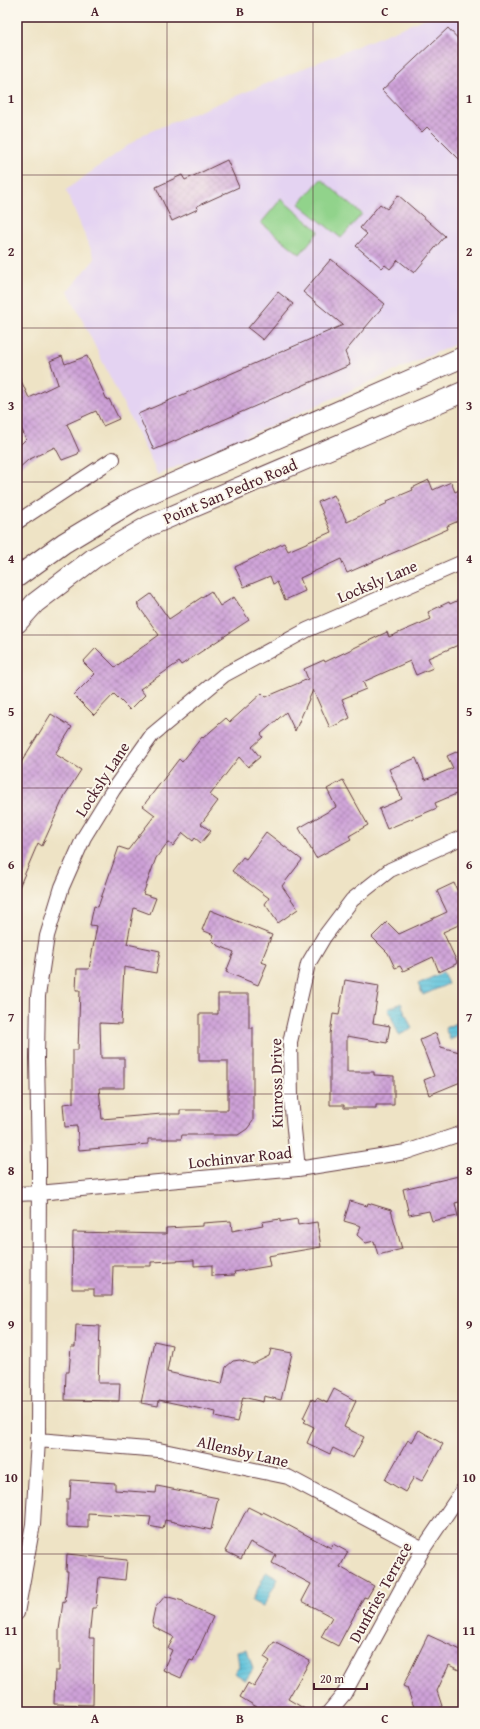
<svg xmlns="http://www.w3.org/2000/svg" width="480" height="1729" font-family="'Gentium Book Plus',serif">
  <style>
    .built { fill: #e4d3f2 }
    .park { fill: #91d38b; stroke: #6e795b }
    .water { fill: url(#water-rules); stroke: #547083 }
    .building { fill: url(#building-cross-hatch) }
    .lines { fill: none; stroke-linecap: round; stroke-linejoin: round }
    .street-casing { stroke: #633c42; stroke-width: 16 }
    .secondary-casing { stroke: #633c42; stroke-width: 22 }
    .street { stroke: #fff; stroke-width: 14 }
    .secondary { stroke: #fff; stroke-width: 20 }
    .grid { fill: none; stroke: #4a1f2b; stroke-width: 1; stroke-opacity: 0.55 }
    .labels { text-anchor: middle; dominant-baseline: central; stroke-width: 4; stroke-linejoin: round; paint-order: stroke }
    .street-label { font-size: 16px; fill: #4a1f2b; stroke: #fbf7ec }
    .neatline { fill: none; stroke: #4a1f2b; stroke-width: 1.5 }
    .grid-label { font-size: 13px; text-anchor: middle; font-weight: bold; fill: #4a1f2b }
  </style>
  <defs>
    <pattern id="water-rules" width="6" height="5" patternUnits="userSpaceOnUse"><rect width="6" height="5" fill="#5dc2db"/><path d="M0 2.5h6" fill="none" stroke="#52a6bc"/></pattern>
    <pattern id="building-cross-hatch" width="8" height="8" patternUnits="userSpaceOnUse"><rect width="8" height="8" fill="#cea1d8"/><path d="M0 0l8 8M0 8l8-8" fill="none" stroke="#a983af"/></pattern>
  </defs>
  <rect width="100%" height="100%" fill="#fbf7ec"/>
  <filter id="ink" filterUnits="userSpaceOnUse"><feTurbulence type="fractalNoise" baseFrequency=".025" numOctaves="2"/><feDisplacementMap in="SourceGraphic" scale="8" xChannelSelector="R" yChannelSelector="G"/><feConvolveMatrix kernelMatrix="1 2 1 2 8 2 1 2 1" color-interpolation-filters="sRGB"/></filter>
  <filter id="wash" filterUnits="userSpaceOnUse"><feTurbulence type="fractalNoise" baseFrequency=".012" numOctaves="4" result="noise"/><feDisplacementMap in="SourceGraphic" scale="16" xChannelSelector="R" yChannelSelector="G"/><feGaussianBlur stdDeviation="0.9" result="paint"/><feColorMatrix in="noise" values="0 0 0 0 0 0 0 0 0 0 0 0 0 0 0 0 0 1.4 0 .05"/><feComposite in="paint" operator="in"/></filter>
  <g filter="url(#wash)">
    <rect width="100%" height="100%" fill="#eee3c5"/>
    <path class="built" d="M428 17H463V341L158 475 68 291 95 259 66 190 144 134Z"/>
    <path class="park" d="M321 179 362 214 341 238 299 204Z
      M281 199 319 231 300 254 261 223Z"/>
    <path class="water" d="M443 972 448 984 423 995 418 984Z
      M401 1003 412 1029 399 1035 388 1009Z
      M463 1020V1034L450 1040 445 1028Z
      M266 1572 278 1579 263 1607 252 1601Z
      M247 1649 253 1669 246 1680 234 1673 239 1666 237 1651Z"/>
    <g id="blocks">
      <path class="building" d="M448 28 463 44V163L427 127 422 132 382 90Z
        M227 160 239 187 197 206 198 209 172 221 156 187 182 175 185 180Z
        M398 195 445 236 414 273 398 260 390 269 385 265 382 268 356 246 367 234 360 228 380 204 387 209Z
        M331 259 385 304 345 352 350 365 154 450 138 414 343 325 303 292Z
        M278 292 293 304 263 340 248 328Z
        M62 356 65 364 87 356 107 400 109 399 119 419 103 426 96 411 67 424 79 451 78 454 62 460 55 447 28 460 17 470V448L26 439 17 419V372L29 398 58 384 50 361Z
        M429 480 433 490 451 482 455 492 463 488V519L447 526 448 529 347 573 341 559 300 578 305 591 285 600 277 582 273 584 270 576 244 587 235 567 284 543 288 551 331 532 318 502 334 495 347 522 388 503 387 501 413 490 412 488Z
        M211 591 220 606 234 597 249 620 181 665 179 662 140 689 145 695 130 710 114 694 94 715 74 695 95 674 83 662 96 648 115 667 159 635 137 604 151 594 169 619Z
        M463 598V643L428 658 433 668 416 675 410 661 363 682 366 689 342 699 350 718 330 728 313 690 295 731 286 712 261 734 263 737 252 747 260 757 248 767 239 757 210 795 218 801 201 824 211 831 201 843 195 838 193 841 183 833 173 846 168 842 156 858 143 894 156 898 150 914 134 908 127 944 160 951 156 973 124 967 121 1024 100 1023 101 1058H124V1088H99L102 1119 162 1114H180V1110H228V1061H199V1014H218V994H249V1028H253V1121L247 1129 238 1135H182L181 1139H148V1144L79 1150 77 1126 65 1127 63 1104 73 1103V1050H78L80 990H76L77 969H89L97 926 90 925 94 906 98 907 119 847 128 850 155 815 143 806 179 759 182 762 202 737 203 738 226 718 230 722 262 693 266 697 308 679 304 669 324 660 325 662 387 632 389 637 431 619 428 612 449 602 450 604Z
        M51 714 72 727 55 754 81 770 65 795 42 846 38 843 17 892V769Z
        M463 749V791L435 803 437 808 387 829 379 809 402 799 389 769 416 758 425 780 453 768 447 756Z
        M343 780 368 825 349 836 351 839 316 858 299 828 336 807 327 789Z
        M266 832 302 860 282 886 298 909 278 923 265 904 269 898 232 871 243 857 246 859Z
        M454 883 457 890 463 887V923L443 932 457 962 456 964 439 972 433 957 403 971 400 966 395 968 388 953 372 937 387 922 399 934 447 912 437 891Z
        M210 910 272 935 261 962 267 964 258 985 226 972 234 952 217 945 212 940 214 935 202 930Z
        M345 980 379 986 373 1023 390 1026 387 1043 347 1036V1072H374V1075L394 1076V1105H376V1108H344V1105H330V1034L333 1014 339 1015Z
        M436 1033 441 1047 463 1053V1081L429 1095 424 1080 434 1076 420 1040Z
        M463 1175V1201L455 1203 458 1216 432 1221 429 1211 409 1215 403 1189Z
        M350 1201 367 1206 368 1203 391 1210 402 1249 378 1255 374 1241 366 1243 357 1235 361 1226 344 1221Z
        M280 1219V1222L297 1219 298 1225 317 1222 321 1247 268 1256 270 1266 234 1272 235 1275 212 1276V1265L194 1266V1260L151 1262V1266H113L112 1296H94V1289H72L73 1232 166 1234V1228L203 1226V1223L231 1221 232 1231 263 1225 262 1222Z
        M76 1325 100 1326 98 1383H120L119 1401 65 1400 66 1372H69L71 1347H75Z
        M154 1341 172 1345 167 1372 222 1384 226 1367 233 1361 240 1360 253 1364 269 1356 271 1349 292 1353 281 1400 264 1396 263 1402 243 1397 237 1422 215 1417 216 1412 159 1400 158 1406 141 1403Z
        M334 1389 356 1401 344 1427 364 1437 353 1458 333 1448 330 1454 307 1443 314 1427 304 1422 306 1420 303 1418 312 1399 315 1401 317 1398 327 1403Z
        M419 1430 443 1444 422 1481 414 1477 405 1492 385 1480 408 1440 412 1442Z
        M71 1480 115 1483V1490L156 1493 157 1486 218 1498 211 1530 165 1520 163 1529 149 1526 151 1517 88 1513V1528L67 1527V1499H70Z
        M248 1507 262 1514 263 1512 269 1515 331 1548 333 1544 348 1552 340 1567 374 1586 367 1598 364 1597 338 1646 321 1637 332 1617 302 1601 311 1584 272 1563 276 1555 250 1542 241 1559 225 1551Z
        M67 1554 127 1560 125 1580 99 1577 96 1608H92L89 1638H94L93 1705 54 1704 55 1671H59V1630L63 1602 65 1603 68 1571H66Z
        M165 1596 183 1601 186 1605 213 1617 193 1661 190 1660 181 1678 163 1670 172 1650 168 1648 174 1637 154 1627 152 1622 155 1608Z
        M428 1635 463 1651V1672L449 1665 437 1691 442 1706 437 1710 425 1712 414 1707 407 1688 403 1686Z
        M274 1642 310 1661 288 1699 310 1712H265L240 1697 248 1683 254 1687 270 1661 264 1657Z"/>
    </g>
  </g>
  <g filter="url(#ink)">
    <use href="#blocks" fill-opacity="0" stroke="#633c42" stroke-width="1"/>
    <g class="lines">
      <g class="street-casing">
        <path id="street" d="M17 522 113 459
          M298 1169 291 1099 290 1042 308 964 324 937 352 900 390 870 463 837
          M17 1194 38 1193 298 1169 406 1152 463 1133
          M38 1440 159 1450 288 1477 423 1549
          M17 1613 33 1524 38 1440 39 1165 37 1058 38 996 47 936 62 887 84 837 113 790 152 735 224 675 307 630 463 562
          M329 1712 344 1694 423 1549 463 1490"/>
      </g>
      <g class="secondary-casing">
        <path id="secondary" d="M17 577 64 543 135 500 463 357
          M17 623 35 603 94 558 149 526 463 392"/>
      </g>
      <use href="#street" class="street"/>
      <use href="#secondary" class="secondary"/>
    </g>
  </g>
  <path class="grid" d="M167 17V1712M313 17V1712M17 175H463M17 328H463M17 482H463M17 635H463M17 788H463M17 941H463M17 1094H463M17 1247H463M17 1401H463M17 1554H463"/>
  <g class="labels">
    <g class="street-label">
      <text transform="translate(230 491) rotate(-23)">Point San Pedro Road</text>
      <text transform="translate(377 581) rotate(-23)">Locksly Lane</text>
      <text transform="translate(102 779) rotate(-57)">Locksly Lane</text>
      <text transform="translate(276 1083) rotate(-91)">Kinross Drive</text>
      <text transform="translate(240 1157) rotate(-6)">Lochinvar Road</text>
      <text transform="translate(243 1451) rotate(13)">Allensby Lane</text>
      <text transform="translate(380 1592) rotate(-61)">Dunfries Terrace</text>
    </g>
  </g>
  <rect width="480" height="1729" fill="none" stroke="#fbf7ec" stroke-width="44"/>
  <path d="M314 1683v6h53v-6" fill="none" stroke="#4a1f2b" stroke-width="2"/>
  <text x="320" y="1683" font-size="12" fill="#4a1f2b" stroke="#fbf7ec" stroke-width="3" paint-order="stroke">20 m</text>
  <rect x="22" y="22" width="436" height="1685" class="neatline"/>
  <g class="grid-label">
    <text x="95" y="16">A</text>
    <text x="240" y="16">B</text>
    <text x="385" y="16">C</text>
    <text x="11" y="103">1</text>
    <text x="469" y="103">1</text>
    <text x="11" y="256">2</text>
    <text x="469" y="256">2</text>
    <text x="11" y="410">3</text>
    <text x="469" y="410">3</text>
    <text x="11" y="563">4</text>
    <text x="469" y="563">4</text>
    <text x="11" y="716">5</text>
    <text x="469" y="716">5</text>
    <text x="11" y="869">6</text>
    <text x="469" y="869">6</text>
    <text x="11" y="1022">7</text>
    <text x="469" y="1022">7</text>
    <text x="11" y="1175">8</text>
    <text x="469" y="1175">8</text>
    <text x="11" y="1329">9</text>
    <text x="469" y="1329">9</text>
    <text x="11" y="1482">10</text>
    <text x="469" y="1482">10</text>
    <text x="11" y="1635">11</text>
    <text x="469" y="1635">11</text>
    <text x="95" y="1723">A</text>
    <text x="240" y="1723">B</text>
    <text x="385" y="1723">C</text>
  </g>
</svg>
